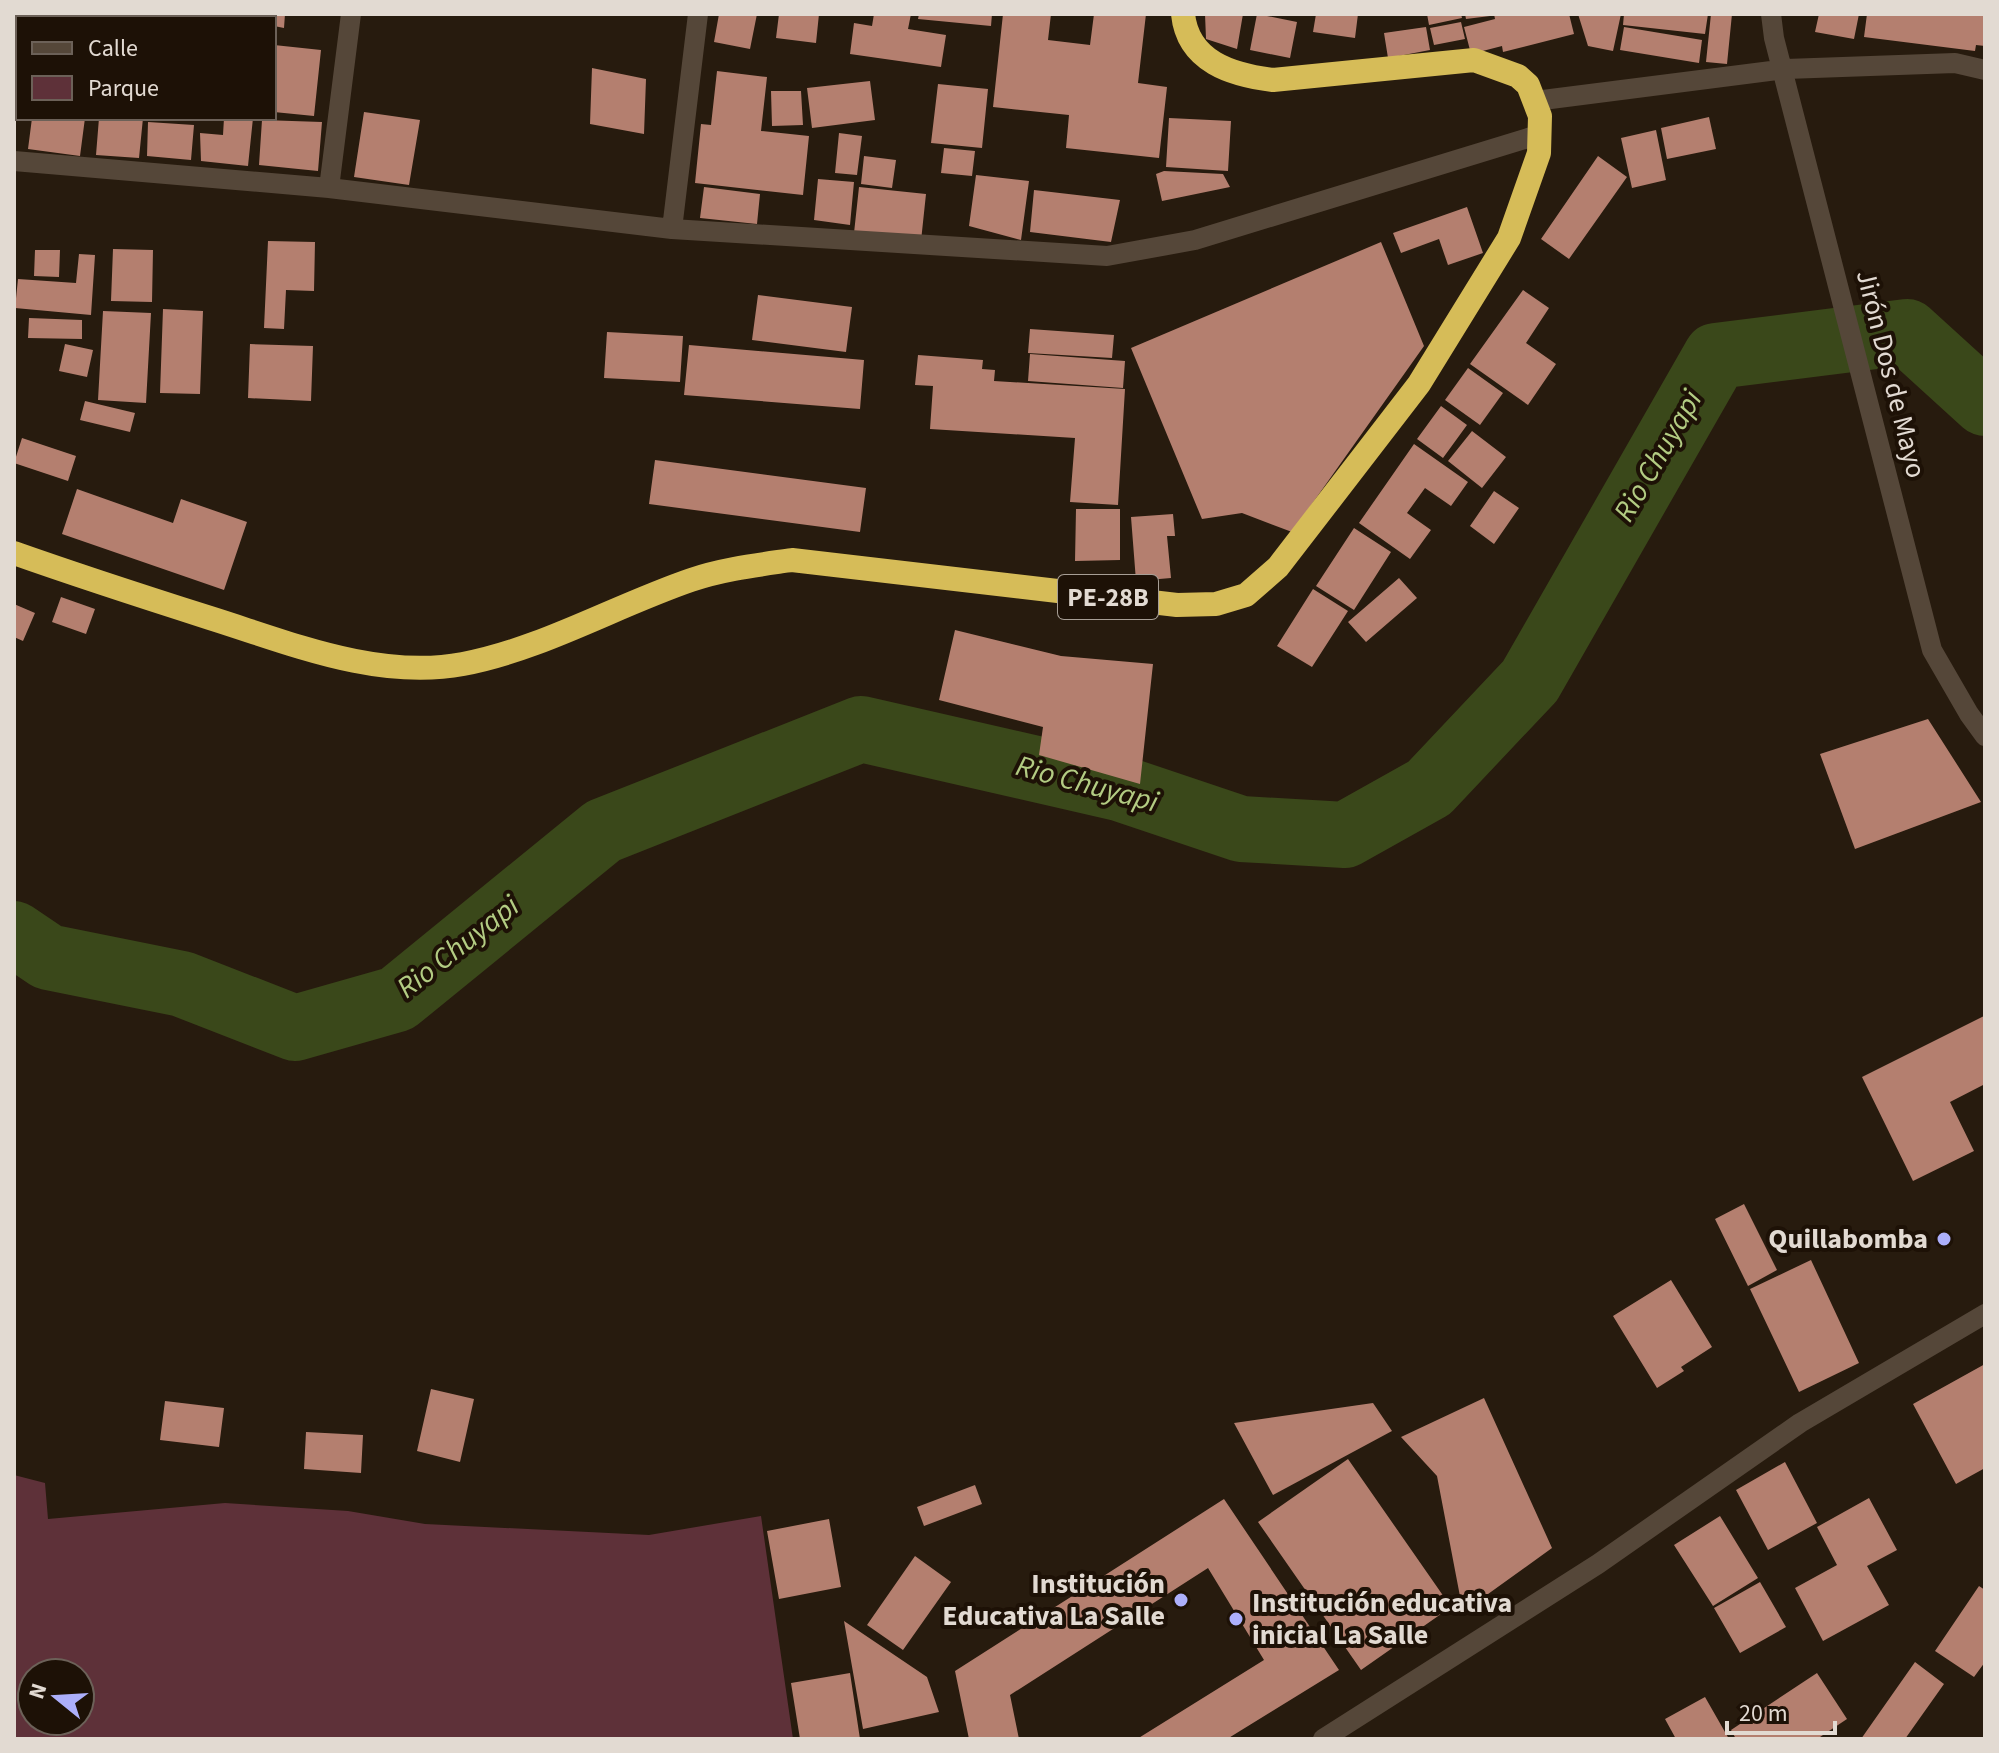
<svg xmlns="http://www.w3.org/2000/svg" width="1999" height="1753" font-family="'Source Sans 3',sans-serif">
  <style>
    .green { fill: #5e3139; fill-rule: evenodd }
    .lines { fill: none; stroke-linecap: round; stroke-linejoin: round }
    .river { stroke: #3a481a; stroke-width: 66 }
    .building { fill: #b47f6f }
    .minor { stroke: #554739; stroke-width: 20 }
    .highway { stroke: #d6bc58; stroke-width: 24 }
    .poi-dot { fill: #acaffb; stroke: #1d1106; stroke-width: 3 }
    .labels { text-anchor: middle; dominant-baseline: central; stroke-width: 8; stroke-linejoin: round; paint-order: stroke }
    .shield { fill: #1d1106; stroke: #a79e95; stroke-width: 2 }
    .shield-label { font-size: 26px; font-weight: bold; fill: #e2dad2 }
    .street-label { font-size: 28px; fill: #e2dad2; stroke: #1d1106 }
    .poi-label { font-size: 28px; font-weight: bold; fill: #e2dad2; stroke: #1d1106; text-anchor: end }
    .water-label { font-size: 30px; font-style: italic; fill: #b3cc83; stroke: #1d1106 }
  </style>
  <rect width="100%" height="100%" fill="#271b0e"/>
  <path class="green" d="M14 1475 45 1483 48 1519 225 1503 348 1511 425 1524 649 1535 761 1516 793 1739H14ZM32 1673H80V1721H32Z"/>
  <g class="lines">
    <path class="river" d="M14 934 48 957 182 984 295 1028 397 999 603 831 861 729 1119 788 1241 829 1345 835 1429 788 1530 681 1716 356 1907 332 1985 403"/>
  </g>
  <path class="building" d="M34 14 73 16V18H34Z
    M129 14H175L174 18H129Z
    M188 14H211V18H187Z
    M255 14H285L284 28 274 26V18H255Z
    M719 14H757L750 49 714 42Z
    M779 14H819L816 43 776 38Z
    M874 14H911L908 29 946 35 941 67 850 54 854 23 872 26Z
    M919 14H992L991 26 918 19Z
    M1003 14H1051L1048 40 1090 45 1094 14H1146L1138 83 1167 87 1159 158 1066 148 1069 115 993 107Z
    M1205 14H1243L1237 49 1206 39Z
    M1257 14 1297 22 1290 58 1250 50Z
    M1316 14H1358L1355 38 1313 32Z
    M1427 14H1461L1462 18 1429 25Z
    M1465 14H1490V16L1466 19Z
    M1494 14H1569L1574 34 1503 52 1502 46 1471 54 1464 27 1495 19Z
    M1578 14H1621L1613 51 1588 46Z
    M1624 14H1708L1705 34 1623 25Z
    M1711 14H1732L1727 64 1706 62Z
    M1819 14H1859L1854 39 1815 32Z
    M1867 14H1985V46L1976 45 1975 51 1864 37Z
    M1461 22 1465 39 1434 45 1430 28Z
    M1426 27 1430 50 1388 58 1384 33Z
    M1624 27 1702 40 1699 63 1620 50Z
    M274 45 321 50 314 116 274 112Z
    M592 68 646 79 644 134 590 124Z
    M717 71 767 77 761 131 809 136 803 195 695 183 701 124 711 125Z
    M870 81 875 120 812 128 807 88Z
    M938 84 988 89 982 148 931 143Z
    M771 91H801L803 125 772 126Z
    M364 112 420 120 409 185 354 177Z
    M1709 117 1716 149 1667 159 1661 128Z
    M32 118H85L80 156 28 149Z
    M99 118H143L139 158 96 155Z
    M224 118H253L248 166 201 161 200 133 223 135Z
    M1169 118 1231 121 1228 171 1166 167Z
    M262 120 322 122 318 171 259 165Z
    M148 122 194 125 191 160 147 156Z
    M1656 130 1666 180 1632 188 1621 138Z
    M839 133 862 136 857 175 835 173Z
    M944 148 975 151 972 176 941 173Z
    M864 156 896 160 892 188 861 184Z
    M1598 156 1627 177 1569 259 1541 239Z
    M1164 171 1223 174 1230 187 1162 201 1156 174Z
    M976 175 1029 181 1021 240 969 226Z
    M818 179 854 182 850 225 814 220Z
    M704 187 760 194 757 224 700 218Z
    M859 187 926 194 921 241 854 233Z
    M1034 190 1120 200 1111 242 1030 232Z
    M1467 207 1483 253 1448 265 1439 239 1401 253 1393 233Z
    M268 241 315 242 314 291 286 290 284 329 264 328Z
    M1381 242 1424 346 1292 532 1242 513 1202 519 1131 348Z
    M113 249 153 250 152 302 111 301Z
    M35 250H60L59 277 34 276Z
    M79 254 95 255 91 315 15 308 18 279 76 283Z
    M1523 290 1549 308 1526 343 1556 364 1528 405 1470 364Z
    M758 295 852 307 846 352 752 340Z
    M163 309 203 311 200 394 160 393Z
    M103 311 151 313 146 403 98 400Z
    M29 318 82 320V339L28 338Z
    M1030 329 1114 335 1112 358 1028 353Z
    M607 332 683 336 680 382 604 378Z
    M65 344 93 350 87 377 59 371Z
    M250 344 313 346 311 401 248 398Z
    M689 345 864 360 860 409 684 395Z
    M1030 354 1125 361 1123 388 1028 381Z
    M918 355 983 360 982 369 995 370 994 381 1125 389 1118 505 1070 502 1075 438 930 429 933 386 915 385Z
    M1468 368 1503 393 1480 425 1445 400Z
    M85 401 135 413 130 432 80 420Z
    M1441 406 1467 425 1443 458 1417 439Z
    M1472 431 1506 457 1482 488 1448 461Z
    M22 438 76 456 68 481 14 463Z
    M1414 444 1468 482 1451 506 1425 488 1407 513 1431 530 1410 559 1359 523Z
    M655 460 866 488 860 532 649 504Z
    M77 489 173 523 181 499 247 522 224 590 62 534Z
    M1494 491 1519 508 1494 544 1470 526Z
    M1076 509H1120V560L1075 561Z
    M1173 514 1175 536H1167L1171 578 1136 581 1131 517Z
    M1354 528 1391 552 1354 610 1316 586Z
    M1399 578 1417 598 1366 642 1348 622Z
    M1313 589 1348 611 1312 667 1277 646Z
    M61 597 95 609 86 634 52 622Z
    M14 604 35 613 23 641 14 637Z
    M955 630 1061 656 1153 664 1140 784 1039 755 1043 727 939 700Z
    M1928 719 1981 802 1855 849 1820 754Z
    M1984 1016 1985 1084 1950 1102 1974 1151 1913 1181 1862 1077Z
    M1744 1204 1777 1270 1748 1286 1715 1219Z
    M1811 1260 1859 1363 1799 1392 1750 1289Z
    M1671 1280 1712 1347 1681 1367 1684 1371 1657 1388 1613 1316Z
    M1985 1364V1468L1956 1484 1913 1404Z
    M431 1389 474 1399 460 1462 417 1451Z
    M1484 1398 1552 1548 1463 1612 1437 1476 1401 1437Z
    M165 1401 224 1408 219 1447 160 1440Z
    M1373 1403 1392 1431 1273 1495 1234 1423Z
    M306 1432 363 1435 361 1473 304 1469Z
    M1348 1459 1451 1607 1361 1670 1258 1522Z
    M1785 1462 1817 1523 1768 1550 1736 1490Z
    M975 1485 982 1504 924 1526 917 1507Z
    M1869 1498 1897 1550 1867 1566 1889 1605 1823 1641 1795 1588 1837 1565 1817 1527Z
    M1224 1499 1339 1670 1227 1739H1137L1264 1660 1208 1568 1010 1695 1019 1739H969L955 1671Z
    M1720 1516 1758 1578 1713 1606 1674 1545Z
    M829 1519 841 1587 779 1599 767 1531Z
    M915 1556 951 1582 903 1650 867 1625Z
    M1760 1582 1786 1627 1740 1653 1714 1608Z
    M1979 1586 1985 1590V1662L1974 1677 1935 1651Z
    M844 1621 927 1677 939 1712 863 1729Z
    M1915 1662 1944 1684 1905 1739H1861Z
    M850 1673 860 1739H800L791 1683Z
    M1817 1673 1847 1719 1817 1739H1736L1731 1730Z
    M1705 1697 1729 1739H1676L1665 1719Z"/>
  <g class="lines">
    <path class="minor" d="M1771 14 1774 38 1932 650 1969 714 1985 736
      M1535 101 1786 69 1955 63 1985 70
      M14 161 329 188 672 229 1107 256 1195 240 1541 134
      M329 188 351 14
      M672 229 698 14
      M1323 1739 1598 1564 1800 1423 1985 1314"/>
    <path class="highway" d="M14 553C79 576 144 597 210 618 290 643 378 680 463 664 542 649 615 606 691 580 723 569 758 565 792 560L1177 605 1216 604 1246 595 1278 567 1419 384 1509 238 1539 153 1540 116 1528 85 1518 76 1474 60 1273 80C1232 75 1188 62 1183 14"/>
  </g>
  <g class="poi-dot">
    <circle cx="1944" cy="1239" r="8"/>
    <circle cx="1181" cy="1600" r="8"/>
    <circle cx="1236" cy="1619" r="8"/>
  </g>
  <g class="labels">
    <rect class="shield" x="1058" y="575" width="100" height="44" rx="6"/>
    <g class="shield-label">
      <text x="1108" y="597">PE-28B</text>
    </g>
    <g class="street-label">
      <text transform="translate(1891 374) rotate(76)">Jirón Dos de Mayo</text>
    </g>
    <g class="poi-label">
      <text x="1928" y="1239">Quillabomba</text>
      <text x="1165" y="1584">Institución<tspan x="1165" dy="32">Educativa La Salle</tspan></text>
      <text x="1252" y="1603" text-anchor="start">Institución educativa<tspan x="1252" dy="32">inicial La Salle</tspan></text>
    </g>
    <g class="water-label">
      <text transform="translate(1658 456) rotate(-60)">Rio Chuyapi</text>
      <text transform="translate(1087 784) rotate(15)">Rio Chuyapi</text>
      <text transform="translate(458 947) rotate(-38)">Rio Chuyapi</text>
    </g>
  </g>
  <rect width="1999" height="1753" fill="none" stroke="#e2dad2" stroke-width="32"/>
  <rect x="16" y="16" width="260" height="104" fill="#1d1106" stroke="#6c6158" stroke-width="2"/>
  <rect x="32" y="42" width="40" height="12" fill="#554739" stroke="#6c6158" stroke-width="2"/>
  <text x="88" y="56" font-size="24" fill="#e2dad2">Calle</text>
  <rect x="32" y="76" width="40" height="24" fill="#5e3139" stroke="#6c6158" stroke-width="2"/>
  <text x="88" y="96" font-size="24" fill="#e2dad2">Parque</text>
  <g transform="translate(56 1697) rotate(288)"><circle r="38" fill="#1d1106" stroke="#6c6158" stroke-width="2"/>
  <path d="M0-6L14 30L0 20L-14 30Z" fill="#acaffb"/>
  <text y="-12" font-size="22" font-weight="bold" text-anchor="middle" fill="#e2dad2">N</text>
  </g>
  <path d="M1727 1721v12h108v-12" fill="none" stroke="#e2dad2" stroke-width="4"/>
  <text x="1739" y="1721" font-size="24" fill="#e2dad2" stroke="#1d1106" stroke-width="6" paint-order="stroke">20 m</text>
</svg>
